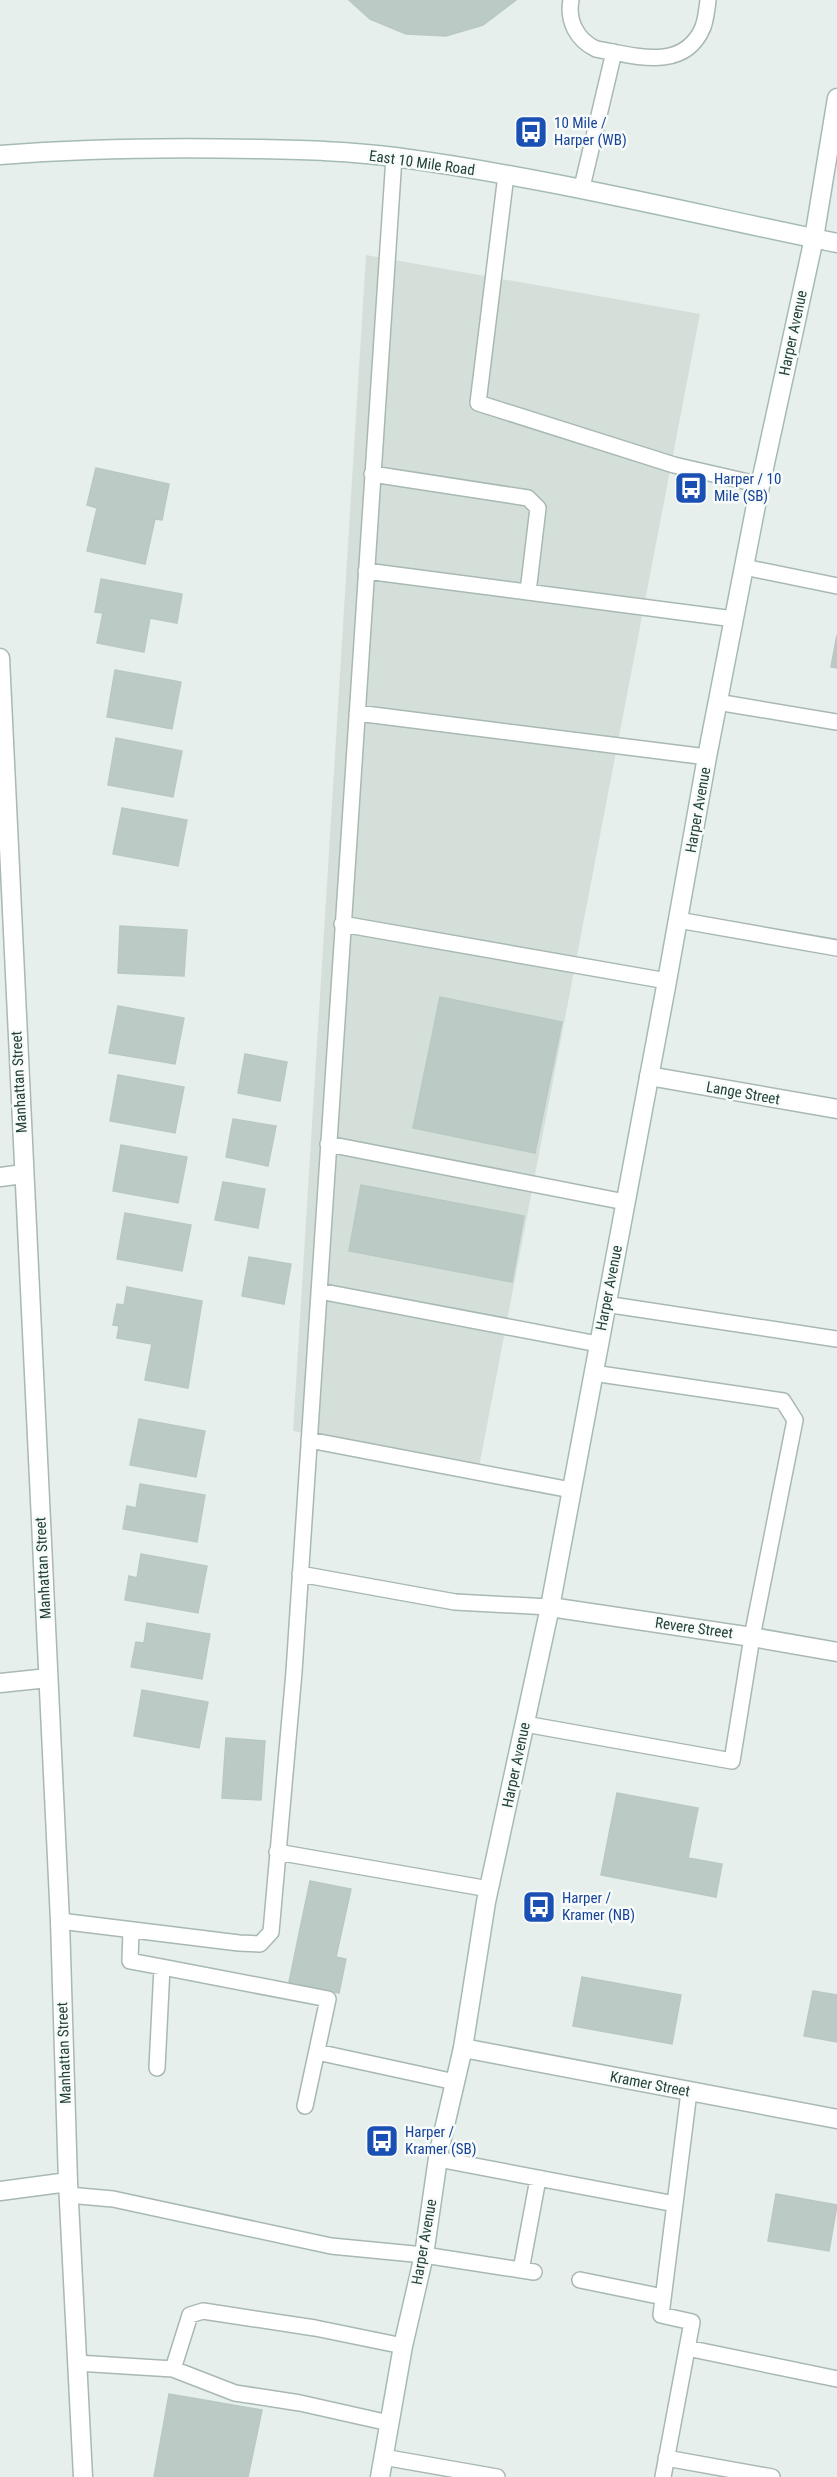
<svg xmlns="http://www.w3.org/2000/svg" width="837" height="2477" font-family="'Roboto Condensed',sans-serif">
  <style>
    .built { fill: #d4dfda }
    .building { fill: #bbcac4; stroke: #b8c9c2; stroke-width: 1.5 }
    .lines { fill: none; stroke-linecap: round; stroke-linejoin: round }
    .lane-casing { stroke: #a8b8b2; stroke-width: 18 }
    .street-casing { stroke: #a8b8b2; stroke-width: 21 }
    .secondary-casing { stroke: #a4bbb3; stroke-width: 21 }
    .lane { stroke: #fff; stroke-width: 15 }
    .street { stroke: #fff; stroke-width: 18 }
    .secondary { stroke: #fff; stroke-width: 18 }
    .labels { text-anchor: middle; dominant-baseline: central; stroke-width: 5; stroke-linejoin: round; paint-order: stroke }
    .transit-label { font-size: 15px; fill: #164399; stroke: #f7fbf9; text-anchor: start }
    .street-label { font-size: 15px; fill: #24423a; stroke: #f7fbf9 }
  </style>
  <rect width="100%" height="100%" fill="#e6efeb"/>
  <path class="built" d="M366 255 700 314 479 1467 293 1431Z"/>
  <path class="building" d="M349 0H516L483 25 446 36 406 34 370 19Z
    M96 468 169 484 162 520 155 519 145 564 87 551 97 508 87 505Z
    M101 579 182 594 177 623 150 618 144 652 97 643 103 613 95 612Z
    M837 635V668L831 667Z
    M115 670 181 682 172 729 107 717Z
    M116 738 182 751 173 797 108 785Z
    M122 808 187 820 178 866 113 854Z
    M120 926 187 930 184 976 118 973Z
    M440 997 562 1022 535 1153 413 1128Z
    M118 1006 184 1018 175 1064 109 1053Z
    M245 1054 287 1062 280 1101 238 1093Z
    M118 1075 184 1087 175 1133 110 1121Z
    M233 1119 276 1126 268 1166 226 1157Z
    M121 1145 187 1157 178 1203 113 1191Z
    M223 1182 265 1189 258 1228 215 1220Z
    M361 1185 524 1216 512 1282 349 1251Z
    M125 1213 191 1225 182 1271 117 1259Z
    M249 1257 291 1264 284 1304 242 1296Z
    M127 1287 202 1301 188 1388 145 1380 152 1344 117 1338 119 1326 113 1325 117 1304 124 1305Z
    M139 1419 205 1431 196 1477 130 1465Z
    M140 1484 205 1495 197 1542 123 1529 127 1506 136 1508Z
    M141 1554 207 1566 198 1613 125 1600 129 1576 137 1578Z
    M147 1623 210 1634 202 1679 131 1667 136 1642 144 1643Z
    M142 1690 208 1702 199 1748 134 1736Z
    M226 1738 265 1741 261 1800 222 1798Z
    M617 1793 698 1808 688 1858 722 1864 716 1897 601 1875Z
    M310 1881 351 1889 336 1957 346 1959 339 1993 289 1982Z
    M582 1977 681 1995 672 2044 573 2026Z
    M813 1991 837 1995V2042L804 2036Z
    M776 2194 837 2205 829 2251 768 2241Z
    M169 2394 262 2410 248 2477H154Z"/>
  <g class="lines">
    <g class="lane-casing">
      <path id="lane" d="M571 0C567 21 577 40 596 49 633 55 684 73 703 27 706 19 707 9 708 0
        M506 175 478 403 674 465 761 485
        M582 187 614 52
        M372 474 528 498 538 508 528 592
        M744 567 837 586
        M366 571 734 619
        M717 702 837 722
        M357 713 707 757
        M678 920 837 948
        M342 924 667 981
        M328 1144 625 1202
        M319 1291 598 1344
        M605 1304 837 1339
        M309 1440 571 1490
        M300 1574 455 1602 550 1607
        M525 1724 732 1761 752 1637 795 1420 783 1401 593 1373
        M277 1852 489 1889
        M60 1921 239 1943 260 1944 271 1932 294 1672 394 157
        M131 1930 130 1961 162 1967 157 2068
        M162 1967 328 1999 305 2106
        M317 2052 455 2082
        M438 2159 675 2204
        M68 2195 113 2199 331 2246 424 2255 534 2272
        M521 2270 538 2179
        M580 2280 663 2297
        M687 2348 837 2379
        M77 2363 173 2369
        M389 2423 300 2403 235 2393 173 2369 190 2315 203 2311 315 2328 403 2346
        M383 2457 497 2477
        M666 2458 772 2477
        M663 2477 692 2322 661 2315 689 2092"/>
    </g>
    <g class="street-casing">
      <path id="street" d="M0 658 60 1921 68 2182 83 2477
        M649 1076 837 1109
        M0 1177 23 1174
        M550 1607 752 1637 837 1652
        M0 1683 48 1678
        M463 2048 837 2119
        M0 2191 68 2182"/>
    </g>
    <g class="secondary-casing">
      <path id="secondary" d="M0 155C86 148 172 147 259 149 304 150 350 151 395 157 544 177 690 213 837 243
        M380 2477 403 2346 424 2255 439 2151 463 2048 486 1902 550 1607 667 981 707 757 757 500 814 238 837 98"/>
    </g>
    <use href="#lane" class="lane"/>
    <use href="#street" class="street"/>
    <use href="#secondary" class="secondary"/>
  </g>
  <defs>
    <g id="bus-square" transform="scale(1.725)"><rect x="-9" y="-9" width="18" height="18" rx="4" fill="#1a4fb4" stroke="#f7fbf9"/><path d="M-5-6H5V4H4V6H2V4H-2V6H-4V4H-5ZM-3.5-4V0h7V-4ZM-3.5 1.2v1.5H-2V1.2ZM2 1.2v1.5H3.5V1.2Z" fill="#fff"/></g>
  </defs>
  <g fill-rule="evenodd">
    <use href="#bus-square" x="531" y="132"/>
    <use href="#bus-square" x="691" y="488"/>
    <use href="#bus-square" x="539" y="1907"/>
    <use href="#bus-square" x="382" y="2141"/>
  </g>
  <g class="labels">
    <g class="transit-label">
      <text x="554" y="123">10 Mile /<tspan x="554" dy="17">Harper (WB)</tspan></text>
      <text x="714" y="479">Harper / 10<tspan x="714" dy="17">Mile (SB)</tspan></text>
      <text x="562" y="1898">Harper /<tspan x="562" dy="17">Kramer (NB)</tspan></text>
      <text x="405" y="2132">Harper /<tspan x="405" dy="17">Kramer (SB)</tspan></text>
    </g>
    <g class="street-label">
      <text transform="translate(422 163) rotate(8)">East 10 Mile Road</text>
      <text transform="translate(793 333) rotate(-78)">Harper Avenue</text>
      <text transform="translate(698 810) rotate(-80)">Harper Avenue</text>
      <text transform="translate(19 1082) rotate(-93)">Manhattan Street</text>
      <text transform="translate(743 1093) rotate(10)">Lange Street</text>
      <text transform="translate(609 1288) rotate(-79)">Harper Avenue</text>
      <text transform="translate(43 1568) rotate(-93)">Manhattan Street</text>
      <text transform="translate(694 1628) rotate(8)">Revere Street</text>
      <text transform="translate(516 1765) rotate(-78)">Harper Avenue</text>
      <text transform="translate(64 2053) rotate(-92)">Manhattan Street</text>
      <text transform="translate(650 2084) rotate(11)">Kramer Street</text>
      <text transform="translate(424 2242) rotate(-80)">Harper Avenue</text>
    </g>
  </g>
</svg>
